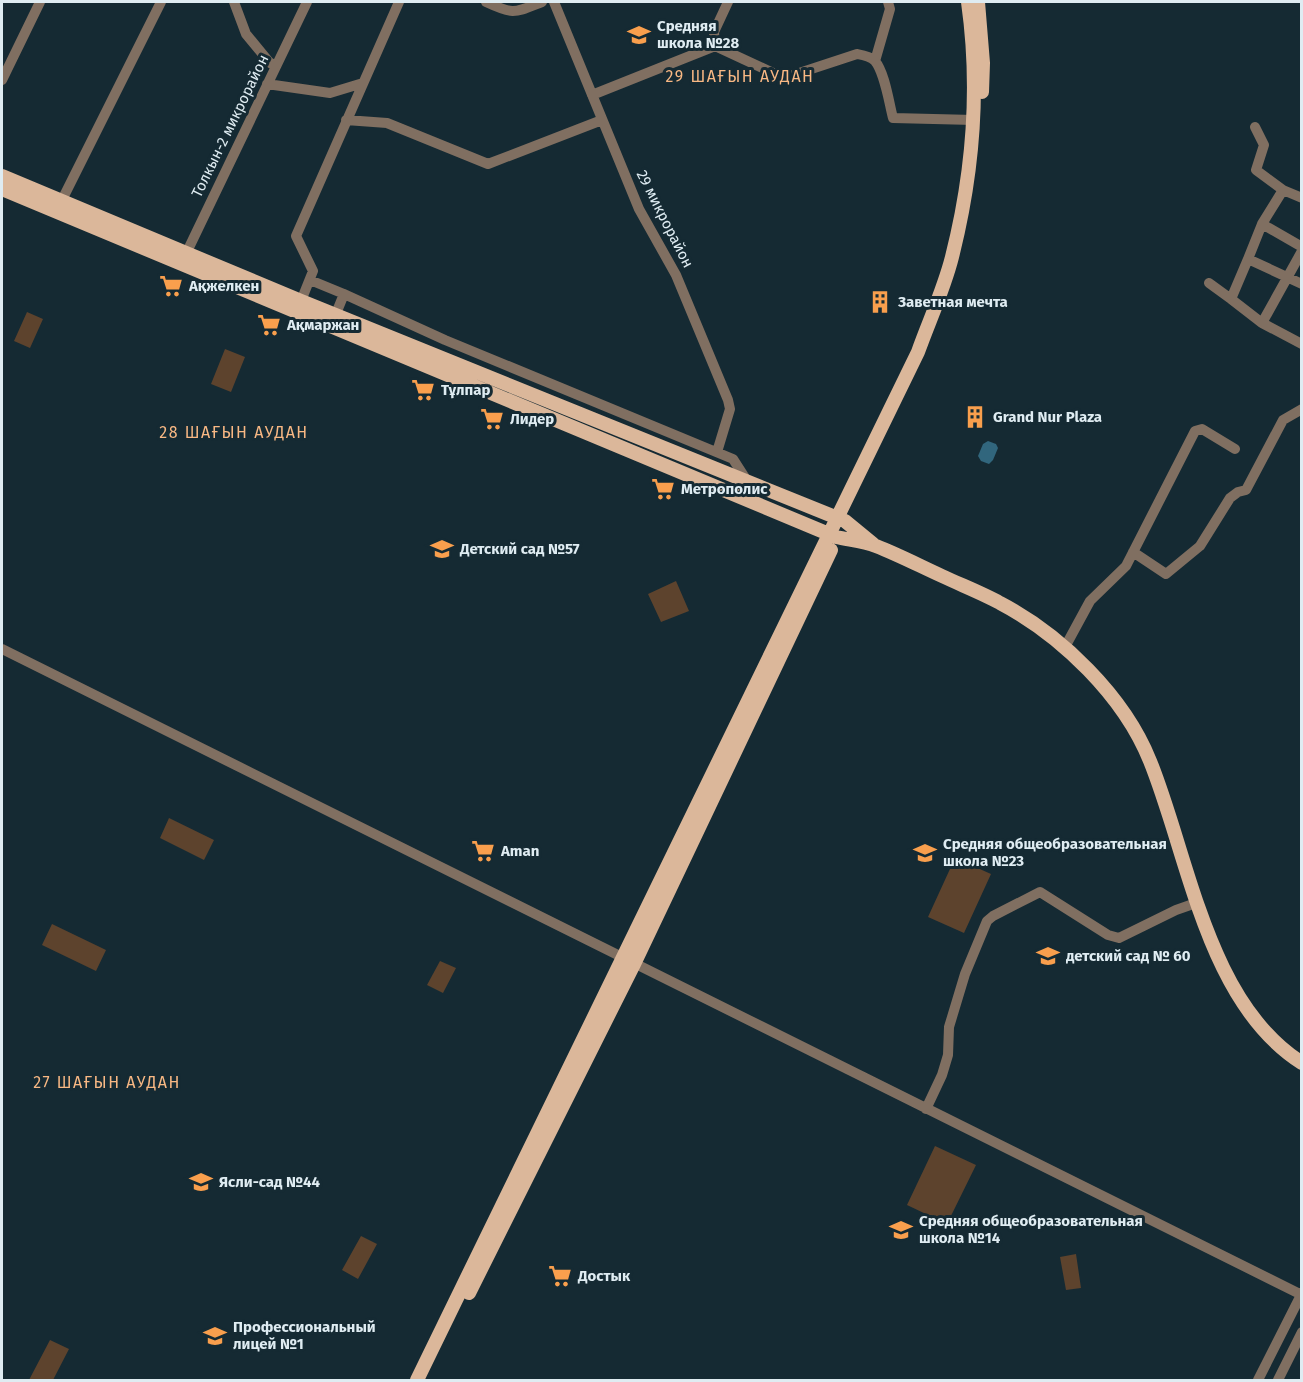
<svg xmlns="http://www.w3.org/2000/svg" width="1303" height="1382" font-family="'Fira Sans',sans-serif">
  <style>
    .green { fill: #5d432d }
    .water { fill: #31667d }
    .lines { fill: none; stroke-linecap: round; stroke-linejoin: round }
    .minor { stroke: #806f61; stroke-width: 10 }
    .major { stroke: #dbb79a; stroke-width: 14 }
    .labels { text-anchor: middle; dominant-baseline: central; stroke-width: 6; stroke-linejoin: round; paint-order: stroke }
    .poi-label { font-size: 15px; font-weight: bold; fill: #dfecf2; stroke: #152a33; text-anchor: start }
    .street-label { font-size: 15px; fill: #dfecf2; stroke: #152a33 }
    .neighbourhood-label { font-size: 16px; letter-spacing: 1.5px; fill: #f8b884; stroke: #152a33 }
  </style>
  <rect width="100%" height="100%" fill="#152a33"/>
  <path class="green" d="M27 312 43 319 30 348 14 341Z
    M225 349 245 357 231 392 211 384Z
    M676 581 689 611 661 622 648 594Z
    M169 818 214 840 204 860 160 838Z
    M955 858 991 874 964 933 928 917Z
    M52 924 106 950 96 971 42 945Z
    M440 961 456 968 443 993 427 985Z
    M935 1146 976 1165 947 1224 907 1205Z
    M361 1236 377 1244 358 1279 342 1270Z
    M1076 1254 1081 1288 1066 1290 1060 1257Z
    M50 1340 69 1349 53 1380H29Z"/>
  <path class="water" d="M988 441 996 444 998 448 993 460 989 464 981 461 978 456 983 444Z"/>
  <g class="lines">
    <path class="minor" d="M234 2 246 34 269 62 275 66
      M486 2C514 15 514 13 542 2
      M554 2 639 209 676 275 728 400 730 409 717 452
      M715 46 714 32 728 2
      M875 61 890 9 888 2
      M2 80 40 2
      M267 84 330 93 363 83
      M592 95 715 46 784 78 857 54C863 55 870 56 875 61 885 73 889 103 893 118L974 120
      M346 120 387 123 488 164 602 120
      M1255 127 1264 145 1256 170 1283 190 1262 224 1302 247
      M1283 190 1302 198
      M59 206 161 2
      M1262 224 1248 259 1302 284
      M1302 251 1262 323 1302 344
      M184 258 307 2
      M310 280 344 294
      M1209 283 1231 299 1248 259
      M1231 299 1262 323
      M301 301 313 271 296 236 399 2
      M333 321 344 294 445 340 733 459 749 484 745 500
      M1133 552 1166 574 1200 546 1230 498 1238 492 1246 490 1283 420 1302 409
      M1065 647 1090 601 1126 566 1195 431 1202 429 1235 449
      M2 649 1302 1295
      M926 1109 942 1075 948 1055 949 1027 965 974 987 921 993 916 1040 892 1108 935 1119 938 1176 910 1196 903
      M1258 1380 1302 1293
      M1278 1380 1302 1332"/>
    <path class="major" d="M978 2 983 63 982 92
      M2 176 301 301 845 521 873 544
      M2 189 836 537C849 540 864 541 876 546 899 555 920 566 942 576 961 585 982 593 1000 603 1061 635 1124 696 1150 761 1189 857 1207 1003 1302 1063
      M469 1293 634 964 831 550
      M417 1380 918 352C929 321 944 289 952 257 973 174 980 87 968 2"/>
  </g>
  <defs>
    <g id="school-bare" transform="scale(1.8)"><path d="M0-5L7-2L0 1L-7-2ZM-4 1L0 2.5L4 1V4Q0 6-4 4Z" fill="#f99f4d" stroke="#152a33" stroke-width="2.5" paint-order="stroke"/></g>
    <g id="supermarket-bare" transform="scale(1.8)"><path d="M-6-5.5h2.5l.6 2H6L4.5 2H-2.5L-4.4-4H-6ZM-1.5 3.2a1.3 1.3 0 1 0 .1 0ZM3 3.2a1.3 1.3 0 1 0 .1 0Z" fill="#f99f4d" stroke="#152a33" stroke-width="2.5" paint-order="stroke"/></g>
    <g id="building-bare" transform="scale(1.8)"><path d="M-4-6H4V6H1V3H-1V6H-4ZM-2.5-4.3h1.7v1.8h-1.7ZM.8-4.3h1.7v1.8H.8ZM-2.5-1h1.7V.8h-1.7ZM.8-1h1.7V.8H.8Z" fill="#f99f4d" stroke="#152a33" stroke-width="2.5" paint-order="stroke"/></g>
  </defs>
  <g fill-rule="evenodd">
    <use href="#school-bare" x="639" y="35"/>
    <use href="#supermarket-bare" x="171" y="286"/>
    <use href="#building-bare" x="880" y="302"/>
    <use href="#supermarket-bare" x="269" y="325"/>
    <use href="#supermarket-bare" x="423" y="390"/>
    <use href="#building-bare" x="975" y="417"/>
    <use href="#supermarket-bare" x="492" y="419"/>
    <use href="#supermarket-bare" x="663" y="489"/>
    <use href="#school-bare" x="442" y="549"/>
    <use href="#supermarket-bare" x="483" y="851"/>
    <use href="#school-bare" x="925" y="853"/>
    <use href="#school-bare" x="1048" y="956"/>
    <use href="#school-bare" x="201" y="1182"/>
    <use href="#school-bare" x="901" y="1230"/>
    <use href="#supermarket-bare" x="560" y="1276"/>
    <use href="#school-bare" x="215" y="1336"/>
  </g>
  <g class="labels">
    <g class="poi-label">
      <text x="657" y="26">Средняя<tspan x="657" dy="17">школа №28</tspan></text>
      <text x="189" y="286">Ақжелкен</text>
      <text x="898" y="302">Заветная мечта</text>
      <text x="287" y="325">Ақмаржан</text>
      <text x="441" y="390">Тұлпар</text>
      <text x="993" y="417">Grand Nur Plaza</text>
      <text x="510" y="419">Лидер</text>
      <text x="681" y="489">Метрополис</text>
      <text x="460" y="549">Детский сад №57</text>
      <text x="943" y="844">Средняя общеобразовательная<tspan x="943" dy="17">школа №23</tspan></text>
      <text x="501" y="851">Aman</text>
      <text x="1066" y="956">детский сад № 60</text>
      <text x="219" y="1182">Ясли-сад №44</text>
      <text x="919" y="1221">Cредняя общеобразовательная<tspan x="919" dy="17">школа №14</tspan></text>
      <text x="578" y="1276">Достык</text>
      <text x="233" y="1327">Профессиональный<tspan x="233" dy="17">лицей №1</tspan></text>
    </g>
    <g class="street-label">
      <text transform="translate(230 126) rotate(-64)">Толкын-2 микрорайон</text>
      <text transform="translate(665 219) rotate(63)">29 микрорайон</text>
    </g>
    <g class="neighbourhood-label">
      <text x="740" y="76">29 ШАҒЫН АУДАН</text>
      <text x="234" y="432">28 ШАҒЫН АУДАН</text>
      <text x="107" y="1082">27 ШАҒЫН АУДАН</text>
    </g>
  </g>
  <rect width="1303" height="1382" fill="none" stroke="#dfecf2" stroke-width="6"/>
</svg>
